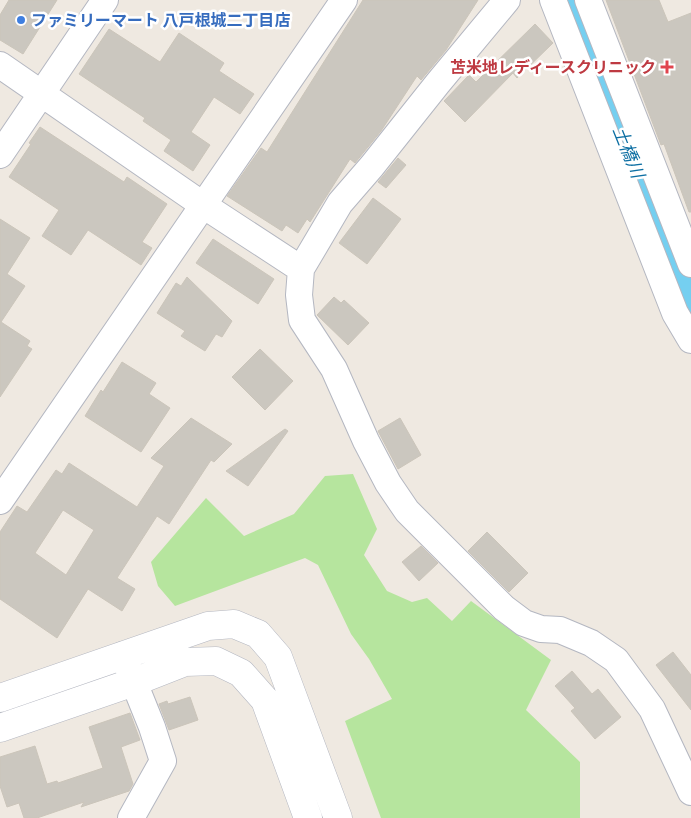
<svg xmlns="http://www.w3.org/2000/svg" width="691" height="818" font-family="Poppins,'Noto Sans JP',sans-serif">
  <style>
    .green { fill: #b6e59e }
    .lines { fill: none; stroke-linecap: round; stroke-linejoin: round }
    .river { stroke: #75cff0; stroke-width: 44 }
    .building { fill: #cbc7bf; stroke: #cbc5ba; fill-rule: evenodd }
    .minor-casing { stroke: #b4b7c1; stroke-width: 28 }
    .tertiary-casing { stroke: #b4b7c1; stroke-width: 29 }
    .minor { stroke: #fff; stroke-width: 26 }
    .tertiary { stroke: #fff; stroke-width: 28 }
    .shop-dot { fill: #3f7fe0; stroke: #fff; stroke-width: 2 }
    .health-dot { fill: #e0444e; stroke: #fff; stroke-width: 2 }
    .labels { text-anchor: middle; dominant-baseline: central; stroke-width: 5; stroke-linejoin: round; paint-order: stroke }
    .shop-label { font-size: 16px; font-weight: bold; fill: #366cbe; stroke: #fff; text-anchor: start }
    .health-label { font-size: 16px; font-weight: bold; fill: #be3a42; stroke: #fff; text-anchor: end }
    .water-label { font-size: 18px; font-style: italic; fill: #0d6fa3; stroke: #fff }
  </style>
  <rect width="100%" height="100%" fill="#efe9e1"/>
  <path class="green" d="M353 474 377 529 364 555 387 591 412 602 427 598 452 621 471 601 551 660 526 710 580 762V818H381L345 721 392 699 369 659 351 634 318 565 305 558 175 606 158 586 151 562 206 498 244 536 294 514 325 476Z"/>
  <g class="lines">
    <path class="river" d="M567 0 691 304"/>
  </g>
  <path class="building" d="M9 0H57L23 54 0 40V15Z
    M363 0H478L446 50 421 80 417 76 381 131 355 163 350 159 310 222 307 219 298 233 286 225 282 231 227 196 261 148 267 152Z
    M606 0H659L668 22 691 13V212H689L664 144 661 145Z
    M535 24 553 43 517 78 513 73 465 122 444 101 469 75 476 82Z
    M109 29 160 62 179 33 224 63 219 71 254 94 240 114 214 97 191 132 210 145 193 171 164 151 171 140 143 121 145 118 79 74Z
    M40 127 124 182 127 177 167 204 142 242 152 248 141 265 88 230 71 255 42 236 59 210 9 177 31 144 29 143Z
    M398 158 406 165 386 188 378 182Z
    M373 198 401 219 367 264 339 243Z
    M0 219 30 238 7 274 25 286 1 322 30 341 27 346 32 349 0 397Z
    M213 239 274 279 258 304 196 263Z
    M187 277 232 321 222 337 216 334 205 351 181 336 185 331 157 313 176 283 181 286Z
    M334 297 341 303 344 300 369 323 348 345 317 315Z
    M260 349 293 381 265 410 232 377Z
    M122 362 156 383 149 394 170 408 141 452 85 416 101 390 103 392Z
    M191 418 232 444 214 462 211 460 169 524 157 516 117 578 135 589 122 611 88 589 57 638 0 599V532L17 506 27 512 56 470 62 474 69 463 137 507 164 466 151 458ZM63 510 94 530 66 575 35 553Z
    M400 418 421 455 398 469 378 431Z
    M285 429 288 431 248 486 226 471Z
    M487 532 528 573 509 592 468 551Z
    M421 546 438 563 419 581 402 562Z
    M673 652 691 675V710L656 665Z
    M572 671 592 694 598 689 621 717 595 739 571 711 575 708 555 686Z
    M190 697 198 720 169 730 159 704 167 701 168 704Z
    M130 713 140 740 121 747 133 784 129 791 81 807 84 802 37 818H24L19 803 7 807 0 786V757L35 746 47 784 57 781 58 783 103 768 89 727Z"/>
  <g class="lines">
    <g class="minor-casing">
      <path id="minor" d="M507 0 438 83 372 166 340 203 301 269 299 295 302 320 334 369 366 441 388 483 407 511 504 608 524 623 541 629 560 630 591 643 616 660 652 709 691 792
        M553 0 675 313 691 340
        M588 0 691 264
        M0 65 203 205 301 269
        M0 155 105 0
        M0 501 344 0
        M123 655 152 727 163 761 131 818"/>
    </g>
    <g class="tertiary-casing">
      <path id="tertiary" d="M0 698 208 626 234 624 258 634 278 657 338 818
        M0 728 134 682 185 662 216 661 241 673 265 700 308 818"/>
    </g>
    <use href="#minor" class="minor"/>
    <use href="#tertiary" class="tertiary"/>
  </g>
  <circle class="shop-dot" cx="21" cy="20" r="5"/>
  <path class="health-dot" d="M664.5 59.5h5v5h5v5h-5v5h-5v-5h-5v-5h5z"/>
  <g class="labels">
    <g class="shop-label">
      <text x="31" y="20">ファミリーマート 八戸根城二丁目店</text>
    </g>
    <g class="health-label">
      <text x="656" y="67">苫米地レディースクリニック</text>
    </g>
    <g class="water-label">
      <text transform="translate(629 152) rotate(68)">土橋川</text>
    </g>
  </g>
</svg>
